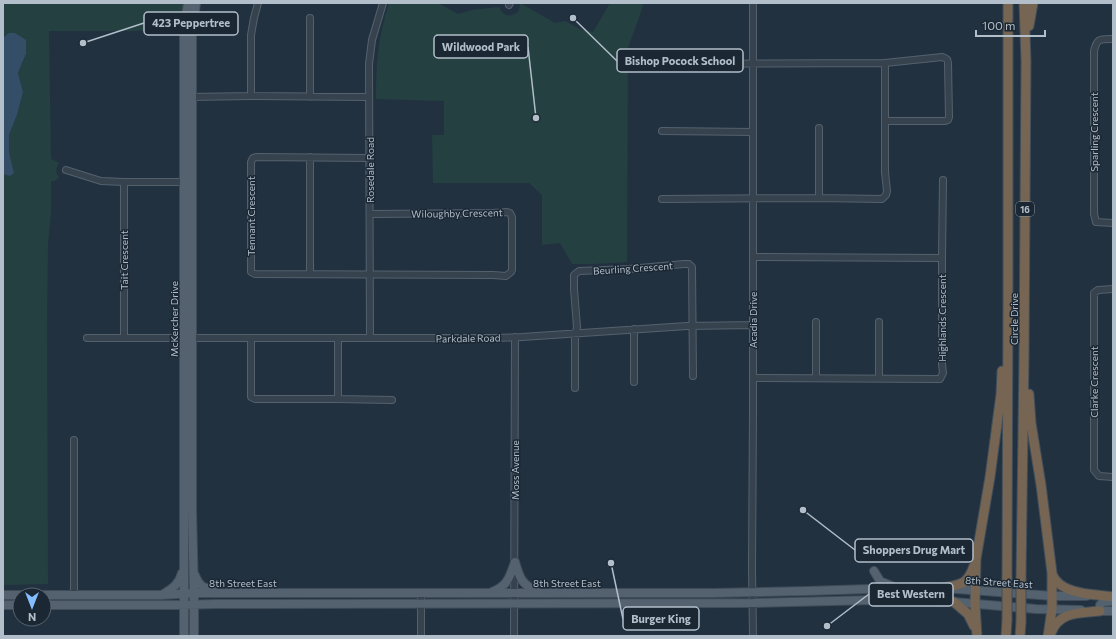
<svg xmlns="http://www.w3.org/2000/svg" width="1116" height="639" font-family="Commissioner,sans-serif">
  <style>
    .green { fill: #244041 }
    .water { fill: #344e68 }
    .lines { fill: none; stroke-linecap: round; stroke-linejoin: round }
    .minor-casing { stroke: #54616d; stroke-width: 8 }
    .major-casing { stroke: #3f4c58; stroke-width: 10 }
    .highway-casing { stroke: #414e5a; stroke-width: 11 }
    .minor { stroke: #36434f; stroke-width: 6 }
    .major { stroke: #54626f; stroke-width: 8 }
    .highway { stroke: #766553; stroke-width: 9 }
    .highway-bridge-casing { stroke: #414e5a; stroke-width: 11; stroke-linecap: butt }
    .highway-bridge { stroke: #766553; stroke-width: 9 }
    .labels { text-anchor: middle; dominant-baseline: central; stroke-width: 3; stroke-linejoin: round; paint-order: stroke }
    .shield { fill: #1b2834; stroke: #85919d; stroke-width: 1 }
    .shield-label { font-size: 9px; font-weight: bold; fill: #b2beca }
    .street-label { font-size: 10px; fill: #b2beca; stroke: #1b2834 }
    .leader { fill: none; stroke: #b2beca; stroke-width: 1.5 }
    .callout-dot { fill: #b2beca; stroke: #1b2834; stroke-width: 1.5 }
    .callout { fill: #1b2834; stroke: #b2beca; stroke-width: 1.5 }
    .callout-label { font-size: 11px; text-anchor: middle; font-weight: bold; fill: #b2beca }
  </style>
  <rect width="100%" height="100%" fill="#223140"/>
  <path class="green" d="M3 3H188L184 28 134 31H49L51 159 59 163C56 167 55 172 59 177L55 181H51V212L48 244 47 323 48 584 3 585V174L14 173 9 152V135L17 115 23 92 18 73 26 55 3 36Z
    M389 3H438L458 14 472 10 499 7C504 17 510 18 519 11L520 3 555 23 565 21 580 29 593 32 610 3H644L628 48 627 262 593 264H572L560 243 542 245V195L529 183H433L432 135H444V101L376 99C376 63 378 38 389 3Z"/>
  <path class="water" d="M9 33H15L26 40V54L18 73 23 92 17 115 9 135V152L14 173 10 176 3 174V36L4 37Z"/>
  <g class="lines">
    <g class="minor-casing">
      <path id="minor" d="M753 3V411L752 569 753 636
        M509 5 510 3
        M1113 39C1100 39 1097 38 1094 51V214L1096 222 1113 223
        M885 63 942 57C946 58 948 59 948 63L949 117 948 120 945 121H885
        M251 96V35L254 18 258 3
        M188 97 251 96 369 97
        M310 97V18
        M819 128V198
        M662 131 753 132
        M369 158 256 157 253 158 251 162V272L255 274 493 275 506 276 511 272 512 270V217L510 213 507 212 493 213 370 214
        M66 170 101 181 124 182
        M662 199 819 198 882 199 886 195 887 191 885 172V63L662 64
        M753 257 942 258V364L943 373 940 379 753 378
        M942 258 943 180
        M310 274V157
        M1113 289 1098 290 1094 293V470L1099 476 1113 477
        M816 322V378
        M879 322V378
        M87 338H493L522 337 687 326 753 325
        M124 338V182H184
        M251 338V397L255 399H338V338
        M370 338 369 64 372 40 383 3
        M634 382V329
        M575 388V339L577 327 574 289V275L579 271 629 269 684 264H689L692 267 693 376
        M338 399 392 400
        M74 440V595
        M421 593V636
        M514 636 515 337"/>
    </g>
    <g class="major-casing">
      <path id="major" d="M515 562C520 579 521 583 537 592
        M874 571 880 581 894 587
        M195 575C199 586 203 588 214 590
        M492 592C508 586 510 576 515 562
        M3 595H20
        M44 595H162L194 593H714L807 591 869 589 943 588 1053 596H1087
        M162 595C171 589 179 585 182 573
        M3 605H20
        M44 605H180L215 604 753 603 874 600 954 602 1036 609 1081 610
        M1094 611H1113
        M1100 611V605L1103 602 1113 601
        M184 636V28L188 3
        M194 636V593L192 510V34L196 3"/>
    </g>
    <g class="highway-casing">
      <path id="highway" d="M1029 26 1033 3
        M1029 394 1031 423 1041 485 1052 573V609L1048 636
        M1052 574C1060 595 1094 594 1113 597
        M1007 578 1008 299V3
        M1021 578 1024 357 1026 61 1024 3
        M943 588C962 584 967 585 974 566
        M954 602 968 614 974 626
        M1051 633C1059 611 1080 613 1100 611
        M977 636 975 604 976 559 990 477 1001 394 1002 371
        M1006 636 1007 620
        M1020 636 1021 622"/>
    </g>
    <use href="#minor" class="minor"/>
    <use href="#major" class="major"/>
    <use href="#highway" class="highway"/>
    <g class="highway-bridge-casing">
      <path id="highway-bridge" d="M1007 578V620
        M1021 622V578"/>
    </g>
    <use href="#highway-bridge" class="highway-bridge"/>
  </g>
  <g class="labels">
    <rect class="shield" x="1016" y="202" width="18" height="14" rx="3"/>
    <g class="shield-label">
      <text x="1025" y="209">16</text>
    </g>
    <g class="street-label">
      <text transform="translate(1094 132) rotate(-90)">Sparling Crescent</text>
      <text transform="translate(370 170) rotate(-90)">Rosedale Road</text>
      <text transform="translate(457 213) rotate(-1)">Wiloughby Crescent</text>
      <text transform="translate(251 216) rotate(-90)">Tennant Crescent</text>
      <text transform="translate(124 260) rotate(-90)">Tait Crescent</text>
      <text transform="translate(633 268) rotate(-4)">Beurling Crescent</text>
      <text transform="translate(942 318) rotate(-90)">Highlands Crescent</text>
      <text transform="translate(174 319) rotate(-90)">McKercher Drive</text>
      <text transform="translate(1014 319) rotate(-90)">Circle Drive</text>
      <text transform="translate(753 320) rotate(-90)">Acadia Drive</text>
      <text transform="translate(468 338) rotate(-1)">Parkdale Road</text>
      <text transform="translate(1094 382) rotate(-90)">Clarke Crescent</text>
      <text transform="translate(515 470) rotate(-90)">Moss Avenue</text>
      <text transform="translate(999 582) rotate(4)">8th Street East</text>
      <text x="243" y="583">8th Street East</text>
      <text x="567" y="583">8th Street East</text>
    </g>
  </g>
  <path class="leader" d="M83 43L144 23M536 118L528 47M573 18L617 61M803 510L855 550M827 626L869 594M611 563L623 619"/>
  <g class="callout-dot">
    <circle cx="83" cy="43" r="4"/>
    <circle cx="536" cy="118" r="4"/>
    <circle cx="573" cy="18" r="4"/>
    <circle cx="803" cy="510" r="4"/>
    <circle cx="827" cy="626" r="4"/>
    <circle cx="611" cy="563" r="4"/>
  </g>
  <g class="callout">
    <rect x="144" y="12" width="94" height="23" rx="4"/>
    <rect x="434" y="35" width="94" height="23" rx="4"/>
    <rect x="617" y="49" width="126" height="23" rx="4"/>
    <rect x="855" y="539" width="118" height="23" rx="4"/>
    <rect x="869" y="583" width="84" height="23" rx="4"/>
    <rect x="623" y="607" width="76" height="23" rx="4"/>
  </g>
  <g class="callout-label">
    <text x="191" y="27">423 Peppertree</text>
    <text x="481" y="51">Wildwood Park</text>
    <text x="680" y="65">Bishop Pocock School</text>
    <text x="914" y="554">Shoppers Drug Mart</text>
    <text x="911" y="598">Best Western</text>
    <text x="661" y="623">Burger King</text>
  </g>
  <rect width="1116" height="639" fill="none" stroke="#b2beca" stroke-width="8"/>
  <g transform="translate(32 607) rotate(180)"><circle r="19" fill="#1b2834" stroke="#576470"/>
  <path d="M0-3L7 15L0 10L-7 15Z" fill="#83bdff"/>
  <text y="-6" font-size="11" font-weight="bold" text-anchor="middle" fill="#b2beca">N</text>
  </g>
  <path d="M976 30v6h69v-6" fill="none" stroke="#b2beca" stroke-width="2"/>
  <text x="982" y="30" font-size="12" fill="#b2beca" stroke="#1b2834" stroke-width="3" paint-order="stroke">100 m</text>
</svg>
